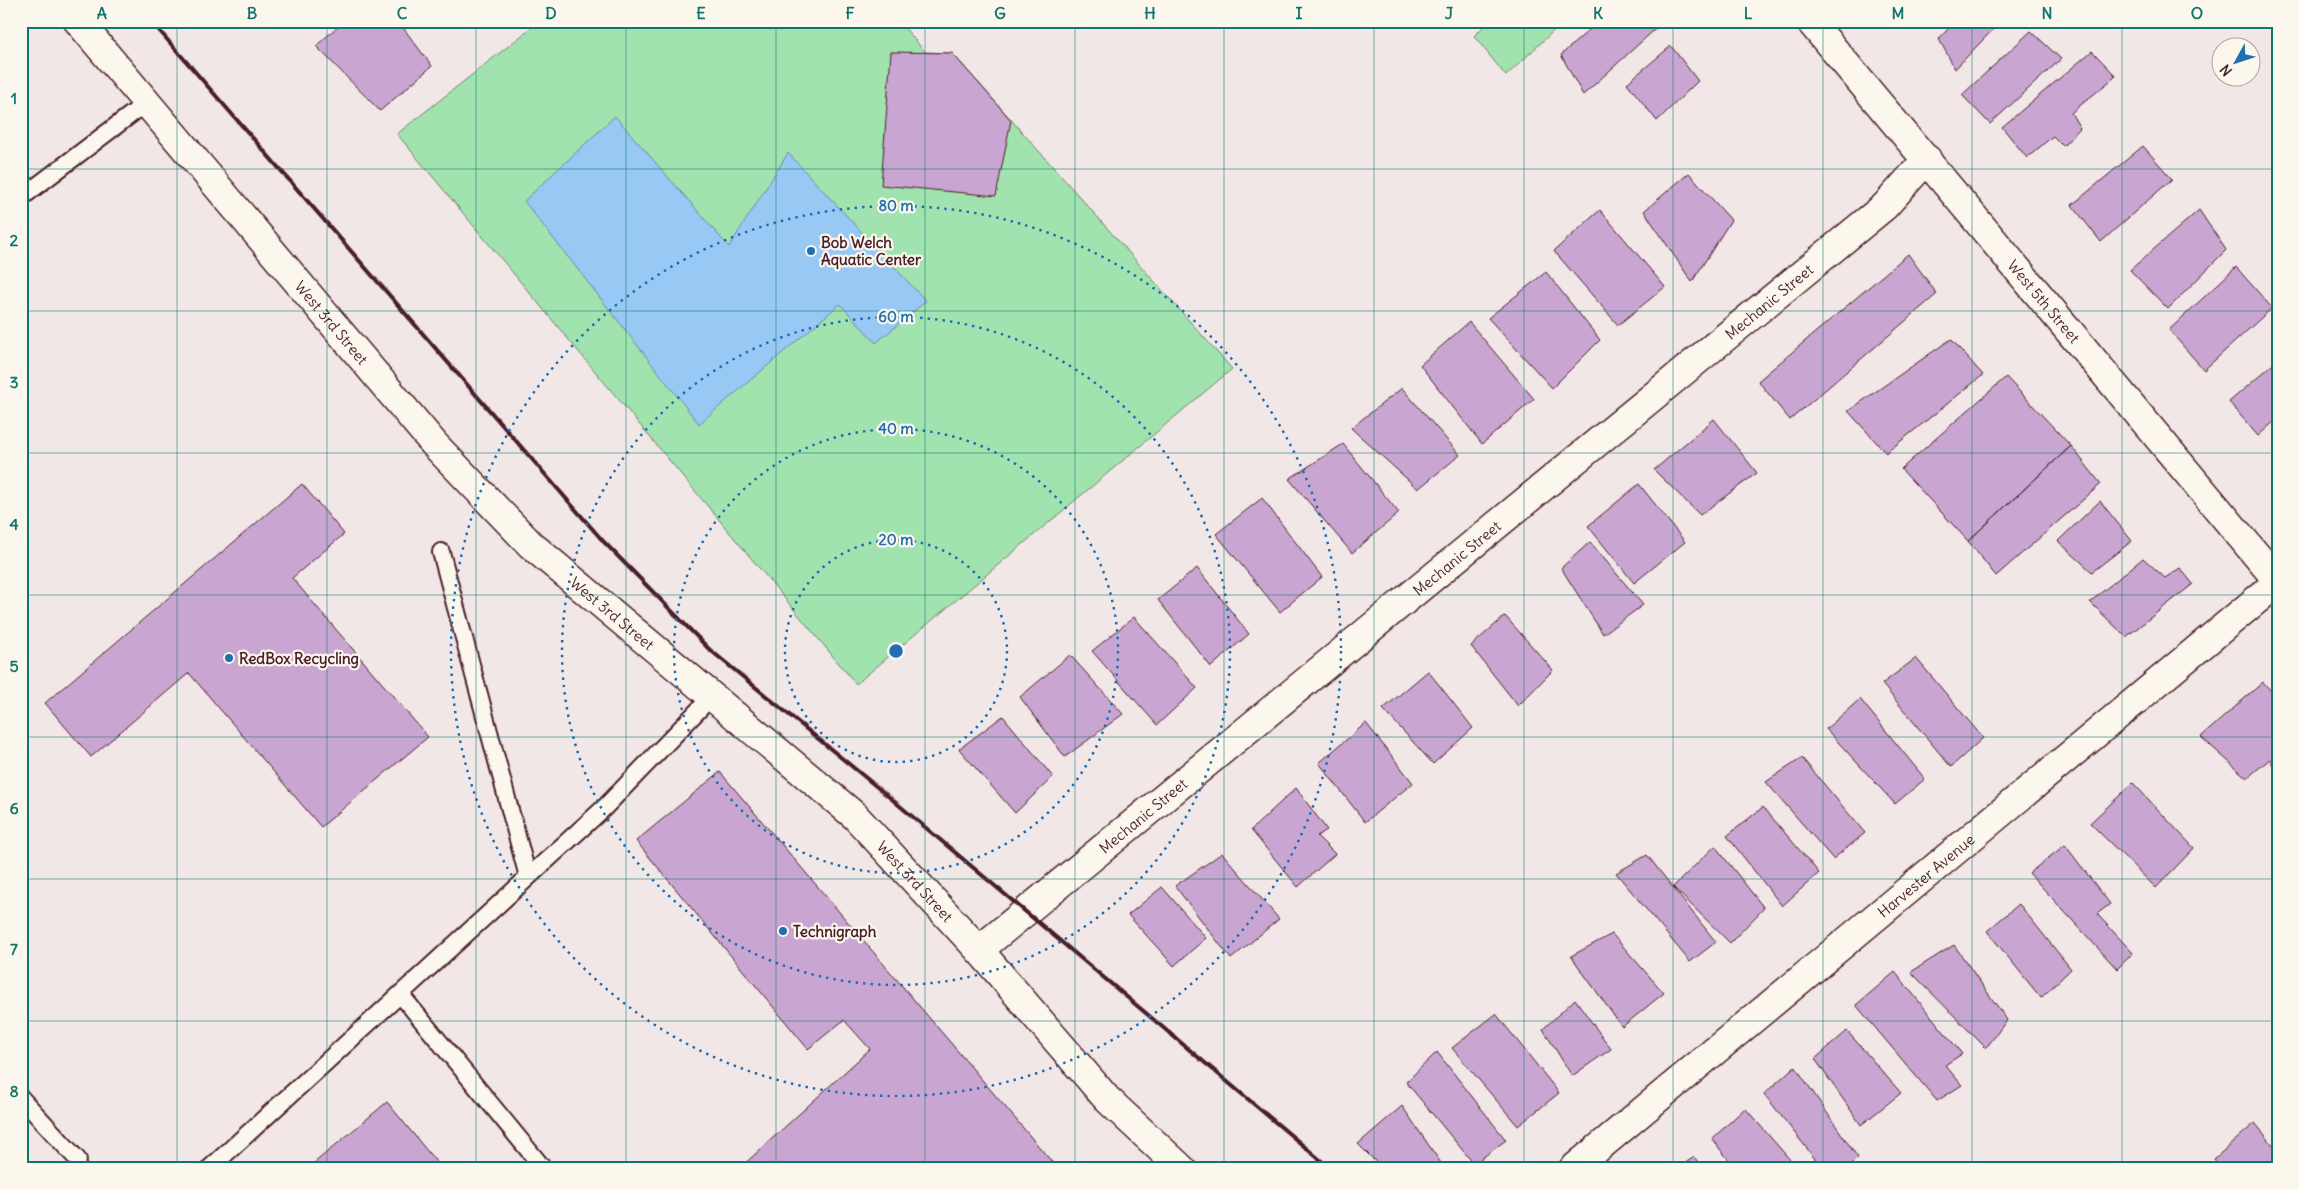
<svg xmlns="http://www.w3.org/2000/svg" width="2299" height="1190" font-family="Delius,sans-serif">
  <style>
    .green { fill: #a0e3ae; stroke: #75816c }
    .water { fill: #98c8f4; stroke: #7984a4 }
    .building { fill: #c9a6d1; stroke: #4a1f2b }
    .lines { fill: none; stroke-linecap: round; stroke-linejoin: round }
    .lane-casing { stroke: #4a1f2b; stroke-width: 20 }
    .street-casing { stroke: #4a1f2b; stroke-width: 31 }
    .secondary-casing { stroke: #4a1f2b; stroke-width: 31 }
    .lane { stroke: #fbf7ec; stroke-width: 16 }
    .street { stroke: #fbf7ec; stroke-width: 28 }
    .secondary { stroke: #fbf7ec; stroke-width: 28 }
    .rail { stroke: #4a1f2b; stroke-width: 4 }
    .grid { fill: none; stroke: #0f766e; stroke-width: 1; stroke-opacity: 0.55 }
    .ring { fill: none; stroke: #1f6fb2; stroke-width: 2.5; stroke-dasharray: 2.5 5 }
    .poi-dot { fill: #1f6fb2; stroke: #fbf7ec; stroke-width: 2 }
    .labels { text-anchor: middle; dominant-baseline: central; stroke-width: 4.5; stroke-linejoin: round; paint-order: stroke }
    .poi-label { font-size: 15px; font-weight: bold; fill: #4a1f2b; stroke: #fbf7ec; text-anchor: start }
    .street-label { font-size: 15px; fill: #4a1f2b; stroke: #fbf7ec }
    .centre { fill: #1f6fb2; stroke: #fbf7ec; stroke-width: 2.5 }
    .ring-label { font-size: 15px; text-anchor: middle; font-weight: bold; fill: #1f6fb2; stroke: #fbf7ec; stroke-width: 4.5; stroke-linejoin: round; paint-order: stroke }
    .neatline { fill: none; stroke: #0f766e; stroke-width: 2 }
    .grid-label { font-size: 16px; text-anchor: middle; font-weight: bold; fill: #0f766e }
  </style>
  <rect width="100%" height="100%" fill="#f1e7e7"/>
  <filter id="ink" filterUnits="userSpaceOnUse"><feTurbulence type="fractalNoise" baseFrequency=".02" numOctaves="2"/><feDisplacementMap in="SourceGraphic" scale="10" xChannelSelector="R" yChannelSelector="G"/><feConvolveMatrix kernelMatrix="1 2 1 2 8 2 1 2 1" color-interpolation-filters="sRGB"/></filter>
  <g filter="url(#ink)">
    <path class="green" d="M540 21H899L925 52 952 53 1232 369 856 684 397 134Z
      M1489 21H1564L1506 76 1474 36Z"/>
    <path class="water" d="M615 116 729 247 788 153 926 301 876 343 840 304 699 424 524 201Z"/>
    <path class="building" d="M344 21H398L432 66 380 111 316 46Z
      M1599 21H1664L1583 95 1561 55Z
      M1955 21H2001L1955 69 1939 39Z
      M2031 31 2061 59 1990 124 1962 95Z
      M1671 46 1698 81 1657 121 1627 83Z
      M2092 51 2116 76 2071 113 2080 128 2063 146 2053 136 2027 158 2002 127Z
      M891 52 952 53 1011 120 996 196 881 185Z
      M2143 146 2172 179 2101 242 2072 205Z
      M1689 173 1731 220 1692 282 1644 211Z
      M1600 210 1665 287 1618 325 1554 251Z
      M2199 210 2226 250 2168 309 2130 270Z
      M1908 254 1937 294 1790 420 1758 381Z
      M2236 267 2272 308 2204 370 2169 330Z
      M1546 272 1600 340 1552 388 1488 318Z
      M1469 322 1534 399 1482 444 1420 365Z
      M1951 339 1983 375 1886 453 1848 411Z
      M2278 360V418L2258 436 2229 402Z
      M2006 377 2071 446 1968 541 1901 469Z
      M1402 388 1460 455 1418 489 1351 428Z
      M1714 419 1757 473 1700 515 1654 470Z
      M1343 444 1399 513 1352 553 1289 479Z
      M2071 446 2101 484 1996 576 1968 541Z
      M302 484 344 534 292 578 428 737 321 827 189 673 91 757 45 703Z
      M1639 484 1685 542 1634 583 1588 526Z
      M1262 498 1322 577 1280 612 1216 534Z
      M2100 501 2132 541 2092 572 2058 541Z
      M1590 542 1643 605 1603 634 1561 568Z
      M2143 558 2165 578 2180 568 2193 584 2126 637 2090 602Z
      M1197 568 1249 634 1211 667 1158 600Z
      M1505 616 1553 670 1518 706 1471 646Z
      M1134 617 1197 688 1157 725 1092 651Z
      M1070 655 1123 714 1065 757 1020 697Z
      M1916 658 1983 738 1951 767 1882 684Z
      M1428 671 1473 728 1433 764 1383 709Z
      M2263 682 2278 699V776L2270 759 2247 778 2201 737Z
      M1860 699 1925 779 1895 804 1826 729Z
      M1003 716 1053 777 1015 813 959 749Z
      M1366 723 1413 783 1365 822 1319 763Z
      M1802 758 1865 833 1833 859 1766 782Z
      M720 772 1058 1169H739L870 1049 844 1020 808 1049 636 841Z
      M2133 783 2194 848 2156 888 2090 823Z
      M1296 788 1327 830 1317 836 1335 854 1298 887 1251 830Z
      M1763 807 1819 873 1782 906 1727 836Z
      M2065 845 2110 904 2097 914 2133 953 2117 969 2029 873Z
      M1715 846 1764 908 1730 943 1673 887Z
      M1222 853 1279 919 1231 959 1175 886Z
      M1647 855 1716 942 1690 962 1616 873Z
      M1162 887 1206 938 1174 966 1128 915Z
      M2019 904 2071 969 2041 998 1987 931Z
      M1612 934 1664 993 1622 1027 1571 956Z
      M1954 945 2007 1020 1986 1048 1911 972Z
      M1895 972 1962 1054 1945 1065 1962 1085 1937 1101 1856 1005Z
      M1575 999 1611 1049 1572 1076 1543 1029Z
      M1496 1014 1559 1093 1518 1126 1452 1048Z
      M1847 1031 1901 1093 1861 1125 1815 1059Z
      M1437 1052 1506 1140 1474 1164 1406 1082Z
      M1795 1066 1858 1158 1847 1169H1823L1764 1094Z
      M387 1102 442 1169H307Z
      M1402 1106 1445 1169H1383L1358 1144Z
      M1745 1108 1798 1169H1736L1712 1139Z
      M2255 1123 2278 1151V1169H2222L2214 1159Z
      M1694 1157 1704 1169H1677Z"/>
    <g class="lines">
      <g class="lane-casing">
        <path id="lane" d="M21 198 146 103
          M441 552 528 877
          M401 995 544 1169
          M21 1098 78 1160
          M209 1169 605 807 712 696"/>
      </g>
      <g class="street-casing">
        <g id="street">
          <path id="s1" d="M78 21 435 445 531 545 855 816 979 950 1107 1099 1182 1169"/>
          <path id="s2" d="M979 950 1885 206 1927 159"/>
          <path id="s3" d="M1573 1169 2278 582"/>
        </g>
      </g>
      <g class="secondary-casing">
        <g id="secondary">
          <path id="s4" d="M1810 21 2278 581"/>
        </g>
      </g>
      <use href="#lane" class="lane"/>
      <use href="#street" class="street"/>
      <use href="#secondary" class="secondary"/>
      <path class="rail" d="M151 21 603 541 709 649 894 801 1331 1169"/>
    </g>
  </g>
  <path class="grid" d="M177 21V1169M327 21V1169M476 21V1169M626 21V1169M776 21V1169M925 21V1169M1075 21V1169M1224 21V1169M1374 21V1169M1524 21V1169M1673 21V1169M1823 21V1169M1972 21V1169M2122 21V1169M21 169H2278M21 311H2278M21 453H2278M21 595H2278M21 737H2278M21 879H2278M21 1021H2278"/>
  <g class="ring">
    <circle cx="896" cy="651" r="111"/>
    <circle cx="896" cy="651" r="222"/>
    <circle cx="896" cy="651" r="334"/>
    <circle cx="896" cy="651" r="445"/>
  </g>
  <g class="poi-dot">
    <circle cx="811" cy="251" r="5"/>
    <circle cx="229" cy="658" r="5"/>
    <circle cx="783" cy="931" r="5"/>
  </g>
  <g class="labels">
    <g class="poi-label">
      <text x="821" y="242">Bob Welch<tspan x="821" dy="17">Aquatic Center</tspan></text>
      <text x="239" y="658">RedBox Recycling</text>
      <text x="793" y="931">Technigraph</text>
    </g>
    <g class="street-label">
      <text stroke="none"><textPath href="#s2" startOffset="1022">Mechanic Street</textPath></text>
      <text stroke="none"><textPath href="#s4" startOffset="365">West 5th Street</textPath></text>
      <text stroke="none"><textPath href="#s1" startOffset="394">West 3rd Street</textPath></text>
      <text stroke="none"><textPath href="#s2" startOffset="618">Mechanic Street</textPath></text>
      <text stroke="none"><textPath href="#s1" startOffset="799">West 3rd Street</textPath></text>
      <text stroke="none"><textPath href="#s2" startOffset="212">Mechanic Street</textPath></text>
      <text stroke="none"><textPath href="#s3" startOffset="459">Harvester Avenue</textPath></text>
      <text stroke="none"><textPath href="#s1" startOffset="1204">West 3rd Street</textPath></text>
    </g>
  </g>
  <circle cx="896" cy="651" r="8" class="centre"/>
  <g class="ring-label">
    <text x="896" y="211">80 m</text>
    <text x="896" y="322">60 m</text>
    <text x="896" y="434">40 m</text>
    <text x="896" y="545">20 m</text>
  </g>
  <rect width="2299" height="1190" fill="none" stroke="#fbf7ec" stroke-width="55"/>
  <g transform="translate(2236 62) rotate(230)"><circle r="24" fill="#fbf7ec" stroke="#b4a19f"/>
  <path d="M0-4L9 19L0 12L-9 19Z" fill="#1f6fb2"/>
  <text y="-8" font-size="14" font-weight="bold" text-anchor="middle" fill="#4a1f2b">N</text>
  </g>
  <rect x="28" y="28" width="2244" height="1134" class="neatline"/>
  <g class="grid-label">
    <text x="102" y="19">A</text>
    <text x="252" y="19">B</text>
    <text x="402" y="19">C</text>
    <text x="551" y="19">D</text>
    <text x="701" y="19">E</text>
    <text x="850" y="19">F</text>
    <text x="1000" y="19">G</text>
    <text x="1150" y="19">H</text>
    <text x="1299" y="19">I</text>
    <text x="1449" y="19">J</text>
    <text x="1598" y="19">K</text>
    <text x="1748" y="19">L</text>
    <text x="1898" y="19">M</text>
    <text x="2047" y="19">N</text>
    <text x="2197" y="19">O</text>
    <text x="14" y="104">1</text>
    <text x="14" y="246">2</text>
    <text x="14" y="388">3</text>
    <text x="14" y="530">4</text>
    <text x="14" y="672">5</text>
    <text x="14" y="814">6</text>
    <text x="14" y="955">7</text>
    <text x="14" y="1097">8</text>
  </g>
</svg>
